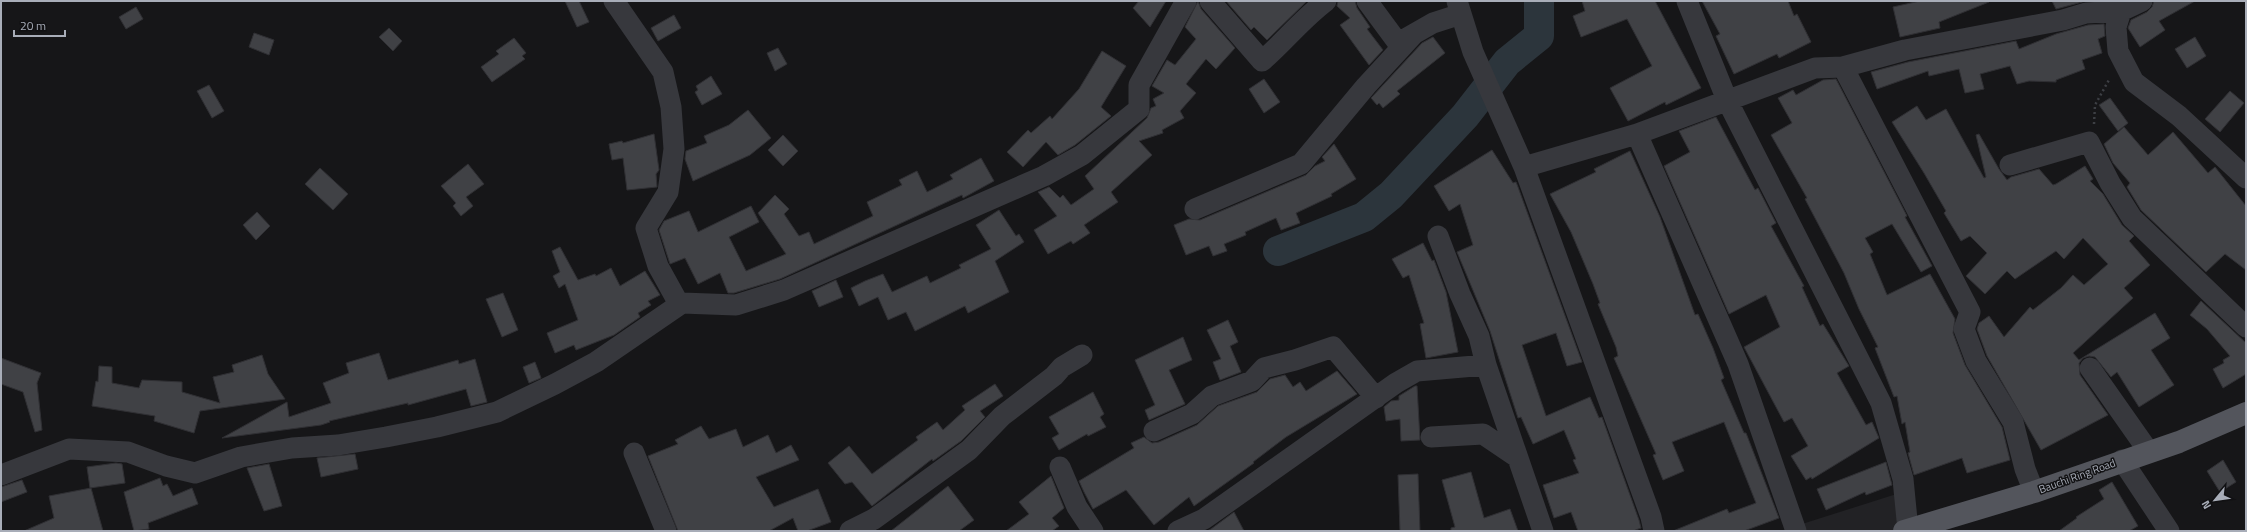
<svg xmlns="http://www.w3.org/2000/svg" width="2247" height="532" font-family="'Titillium Web',sans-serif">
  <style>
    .built { fill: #222225 }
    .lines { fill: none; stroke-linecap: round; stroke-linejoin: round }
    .river { stroke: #2c353c; stroke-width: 30 }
    .building { fill: #404145; stroke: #303034 }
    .path { stroke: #3d3f44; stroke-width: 2.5; stroke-dasharray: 2 3; stroke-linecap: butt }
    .minor { stroke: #37383d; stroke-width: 21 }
    .major { stroke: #53555c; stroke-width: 22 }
    .labels { text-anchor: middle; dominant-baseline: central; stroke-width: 3; stroke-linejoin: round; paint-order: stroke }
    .street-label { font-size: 11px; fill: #a8adb8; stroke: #111113 }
  </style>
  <rect width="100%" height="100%" fill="#161618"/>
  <path class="built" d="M1906 491 1921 531H1780Z"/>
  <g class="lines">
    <path class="river" d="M1278 251 1364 217 1391 195 1465 116 1507 62 1539 36V1"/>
  </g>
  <path class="building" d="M565 1H579L589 22 577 27Z
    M1139 1H1166L1150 27 1133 8Z
    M1198 1 1201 9 1235 48 1216 69 1206 59 1186 84 1196 93 1180 111 1184 118 1162 130 1163 133 1139 141 1152 155 1111 192 1118 202 1084 225 1090 233 1073 244 1071 241 1048 254 1034 230 1057 216 1038 192 1049 187 1060 198 1063 195 1071 205 1094 189 1085 176 1147 118 1151 108 1156 106 1153 99 1164 93 1152 86 1167 60 1175 65 1196 39 1185 27Z
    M1226 1H1307L1267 40 1254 27 1251 30Z
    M1338 1H1355L1357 8 1370 27 1367 29 1383 50 1369 65 1340 25 1350 18 1337 6Z
    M1582 1H1655L1701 88 1666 105 1665 102 1628 121 1610 88 1652 66 1627 19 1581 37 1573 16 1585 11Z
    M1702 1H1788L1794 16 1797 14 1811 42 1779 58 1777 54 1734 74 1716 36 1720 34Z
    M1920 1H1989V2L1939 22 1940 28 1900 37 1893 7Z
    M2052 1H2086L2056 9Z
    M2154 1H2195L2159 21 2165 30 2140 47 2128 28 2131 20 2147 12 2152 7Z
    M136 7 143 19 126 29 119 17Z
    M674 15 681 28 658 41 651 28Z
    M2104 24 2105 36 2098 39 2102 53 2082 60 2085 69 2056 80V82L2029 81 2017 84 2010 66 1980 74 1984 89 1965 93 1959 69 1929 76 1928 71 1877 89 1871 72 1908 62 2016 41 2019 49 2056 34 2088 25Z
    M389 28 402 41 393 51 379 37Z
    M254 33 274 40 269 55 249 47Z
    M1433 37 1445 53 1397 91 1400 94 1383 108 1379 103 1377 105 1371 98 1422 43Z
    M2195 37 2206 56 2187 68 2175 49Z
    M514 38 526 53 522 56 525 59 492 82 481 67 499 54 496 51Z
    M778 48 787 64 775 71 767 53Z
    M1102 51 1126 66 1101 107 1111 116 1075 145 1058 155 1046 142 1023 167 1007 152 1028 130 1031 133 1050 116 1052 119 1079 89Z
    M711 76 722 94 702 105 695 92 698 90 696 86Z
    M1264 79 1280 102 1264 113 1249 89Z
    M1836 79 1907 216 1905 217 1932 266 1921 272 1892 224 1865 238 1873 252 1870 254 1887 295 1930 274 1955 319 1953 333 1965 365 2002 427 2010 460 1967 473 1962 458 1914 475 1908 453 1910 452 1905 422 1902 424 1897 396 1894 397 1875 348 1878 347 1859 309 1844 273 1805 199 1807 198 1771 135 1792 123 1778 98 1793 90 1796 95 1823 80Z
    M209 85 224 111 212 118 197 91Z
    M2230 91 2244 103 2220 132 2205 119Z
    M2110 98 2128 123 2118 131 2099 105Z
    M1917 106 1926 120 1946 109 1984 178 1986 177 1976 135 1979 134 1999 169 2007 180 2011 177 2039 169 2053 185 2056 184 2085 166 2093 179 2090 181 2103 194 2122 225 2134 236 2129 241 2150 265 2124 288 2133 298 2073 353 2079 360 2155 313 2170 338 2151 350 2174 385 2139 407 2117 372 2111 377 2095 357 2089 356 2083 358 2079 363 2080 375 2108 415 2041 450 1987 356 1977 329 1979 323 1989 316 2004 337 2030 307 2033 310 2061 288 2073 275 2084 285 2108 264 2083 238 2064 259 2056 251 2015 279 2007 271 1985 294 1966 276 1987 253 1970 236 1961 241 1944 213 1946 211 1924 173 1892 122Z
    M748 110 771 138 750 155 693 181 685 159 686 151 707 143 704 136 729 125Z
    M1716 117 1755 190 1758 188 1776 223 1771 226 1804 286 1802 287 1820 326 1823 324 1849 366 1837 373 1866 425 1872 422 1879 438 1812 479 1811 477 1806 480 1791 456 1808 446 1792 418 1784 422 1744 347 1780 327 1766 295 1729 314 1664 166 1690 152 1679 131Z
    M2124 127 2148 155 2173 132 2208 173 2215 167 2246 206V270L2225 254 2206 272 2141 210 2127 187 2130 183 2113 163 2104 144Z
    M654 134 659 170 656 174 657 187 627 190 623 158 612 160 609 144 622 141 623 143Z
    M783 135 798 151 783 166 768 150Z
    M1334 144 1356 179 1331 194 1332 196 1296 213 1300 223 1281 230 1276 218 1245 232 1246 235 1224 244 1227 251 1213 256 1209 246 1186 255 1174 225 1189 219 1200 220 1306 175 1315 166 1325 161 1322 157Z
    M1492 150 1513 183 1516 182 1518 187 1582 362 1567 366 1556 333 1522 345 1546 416 1590 397 1599 418 1602 417 1639 520 1641 528 1633 531H1578L1571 512 1554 518 1543 485 1579 473 1573 460 1576 459 1564 430 1533 444 1521 417 1518 418 1490 331 1457 252 1473 245 1460 204 1449 211 1434 186Z
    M1630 151 1660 217 1695 315 1698 314 1713 348 1724 378 1721 380 1744 433H1746L1779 518 1744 531H1673L1727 509 1729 513 1756 503 1724 422 1672 442 1684 471 1663 480 1653 455 1656 454 1614 358 1618 356 1616 347 1598 304 1600 303 1593 284 1571 232 1550 194 1596 172 1594 169Z
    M981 158 994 181 963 198 962 195 780 279 734 293H728L720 273 698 284 685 258 670 264 659 230 664 221 689 211 698 232 751 206 759 222 729 237 746 271 786 254 758 213 775 195 789 209 784 214 799 236 809 232 814 244 873 216 867 202 902 185 899 180 917 171 927 192 953 179 950 175Z
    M468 164 484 184 466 197 473 206 461 216 453 206 456 203 441 186Z
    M320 168 348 194 333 210 305 184Z
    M999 210 1016 236 1019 234 1024 242 995 261 1009 292 968 313 965 306 915 331 906 312 888 320 878 297 859 306 851 288 865 281 883 274 892 292 927 276 930 283 961 268 959 265 991 249 976 225Z
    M257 212 270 226 256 240 243 225Z
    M1423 243 1432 261 1434 260 1446 292 1458 352 1426 358 1420 324 1424 323 1409 275 1403 278 1392 259Z
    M560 247 578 280 595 274 596 276 611 268 620 286 645 271 660 295 648 301 651 305 638 313 640 317 614 335 576 350 574 345 555 353 547 333 578 320 565 284 559 288 553 276 560 272 552 251Z
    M836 280 843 297 819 307 812 291Z
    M503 293 518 330 502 337 486 299Z
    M2201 301 2246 343V374L2223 388 2213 369 2224 363 2223 360 2230 356 2207 329 2190 315Z
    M1228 320 1238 342 1230 346 1241 372 1220 380 1213 362 1221 359 1207 330Z
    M1183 337 1192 360 1169 370 1185 404 1149 420 1145 410 1155 405 1135 360Z
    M379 353 388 380 458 360 459 364 475 359 487 402 471 406 466 389 408 405V403L329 421 330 422 321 425 222 438 287 402 289 417 331 403 323 383 349 373 346 363Z
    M262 355 268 374 285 399 200 411 194 433 154 421 155 416 92 406 96 381 98 382 99 366 112 367V383L139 388 142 380 182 382V392L220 403 213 377 234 372 232 365Z
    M1 358 41 373 37 383 42 430 35 432 23 392 1 384Z
    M535 362 541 378 529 383 523 367Z
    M1337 371 1357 394 1286 437 1253 462 1254 463 1194 506 1189 497 1154 525 1126 490 1093 509 1084 492 1079 481 1134 448 1131 443 1144 437 1152 443 1159 442 1197 425 1218 406 1257 392 1270 379 1285 375 1293 387 1300 382 1306 391Z
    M995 384 1003 396 980 411 985 417 961 441 933 461 932 459 872 506 852 482 845 484 828 463 849 446 872 474 918 440 916 437 937 422 943 430 965 410 962 406Z
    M1415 386H1417L1420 440 1401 441 1400 419 1386 421 1384 407 1391 401 1399 400V396Z
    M1093 392 1104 414 1100 417 1106 427 1088 436 1087 434 1059 450 1052 438 1059 434 1049 417Z
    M701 426 709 439 736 429 743 447 768 435 776 453 791 445 799 460 756 477 774 507 818 489 831 522 807 531H798L793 518 769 531H678L648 456 678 444 675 440Z
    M355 454 358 469 321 477 317 458Z
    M2223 460 2236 482 2220 492 2207 471Z
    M1886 462 1892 485 1866 495 1865 492 1826 510 1817 489Z
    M116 463 122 464 125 483 90 488 87 467Z
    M269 464 282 506 264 511 247 468Z
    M1471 472 1484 518 1510 509 1518 531H1451V528L1455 527 1442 480Z
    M1418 474 1420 531H1400L1398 475Z
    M1051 476 1064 508 1052 518 1059 526 1052 531H1006L1029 514 1019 502Z
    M160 478 163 486 167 484 173 496 192 488 198 504 148 523 149 529 134 531 124 492Z
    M22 480 27 492 1 502V487Z
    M2112 482 2138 526 2129 531H2059L2077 518 2076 517 2104 499 2099 490Z
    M948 486 974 520 959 531H891Z
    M91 488 103 531H24L54 518 49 496Z
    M1234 512 1244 531H1207L1211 529Z"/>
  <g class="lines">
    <path class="path" d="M2094 124 2095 105 2110 78"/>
    <path class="minor" d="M614 1 663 72 671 107 674 149 668 192 646 228 658 266 679 304 682 303
      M1210 1 1262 61C1284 42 1302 19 1326 1
      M1367 1 1398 43 1433 23 1461 14
      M1457 1 1473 52 1524 167 1651 517 1654 531
      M1687 1 1727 100 1881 403 1903 479 1908 530
      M2142 1 2121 11 2116 27 2118 51 2134 82 2179 116 2246 178
      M1843 67 1970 312 1964 329 1976 361 2013 422 2025 469 2034 492
      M1637 134 1738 364 1796 531
      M2010 165 2089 142 2110 183 2132 218 2246 327
      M1524 167 1637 134 1815 68 1843 67 1905 50 2063 20 2086 13 2121 11
      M1195 209 1301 164 1366 86 1413 35
      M1438 236 1460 294 1479 336 1486 365 1543 531
      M2090 368 2149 452
      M1154 431 1192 414 1212 396 1252 381 1264 368 1295 360 1333 347 1376 398
      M1431 437 1483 434 1517 457
      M634 453 666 531
      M2122 460 2169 531
      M1060 467 1077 507 1093 531
      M1 475 69 449 128 452 166 466 195 473 241 457 292 448 338 445 386 437 437 427 497 412 555 384 596 362 682 303 736 305 784 290 1044 176 1082 155 1139 109V85L1186 1
      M850 531 874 519 969 450 1002 416 1054 376 1062 367 1082 355
      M1178 531 1204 519 1396 383 1417 371 1486 365"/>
    <path class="major" d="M1904 531 2034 492 2179 442 2246 413"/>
  </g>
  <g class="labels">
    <g class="street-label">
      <text transform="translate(2077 476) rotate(-20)">Bauchi Ring Road</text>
    </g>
  </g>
  <rect width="2247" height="532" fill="none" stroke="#a8adb8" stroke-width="4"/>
  <g transform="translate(2215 500) rotate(241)" stroke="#111113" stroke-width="3" paint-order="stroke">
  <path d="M0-3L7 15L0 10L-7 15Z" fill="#a8adb8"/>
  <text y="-6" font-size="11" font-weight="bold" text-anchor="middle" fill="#a8adb8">N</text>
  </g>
  <path d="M14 30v6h51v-6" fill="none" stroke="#a8adb8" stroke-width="2"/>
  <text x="20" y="30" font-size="12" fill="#a8adb8" stroke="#111113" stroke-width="3" paint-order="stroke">20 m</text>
</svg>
